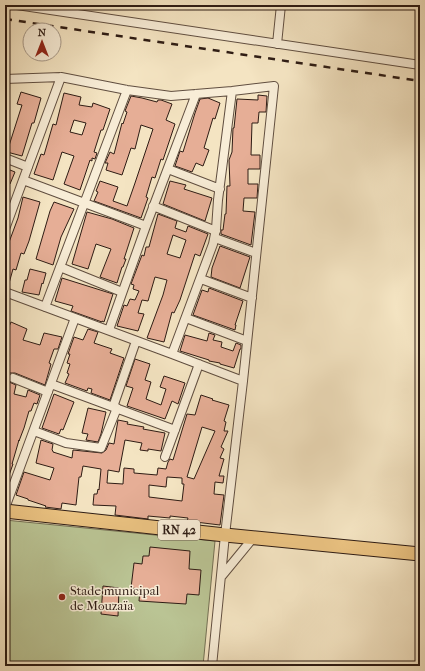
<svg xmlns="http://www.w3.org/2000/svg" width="425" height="671" font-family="'IM FELL French Canon',serif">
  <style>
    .green { fill: #bac494; stroke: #747054 }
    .building { fill: #e6ae96; stroke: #2e1c14; fill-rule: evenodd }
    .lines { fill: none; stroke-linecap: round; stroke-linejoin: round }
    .minor-casing { stroke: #604e40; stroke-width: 10 }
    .primary-casing { stroke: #2e1c14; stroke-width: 15 }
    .minor { stroke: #f8edd7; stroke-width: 8 }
    .primary { stroke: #eac281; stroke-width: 13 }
    .rail { stroke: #2e1c14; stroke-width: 2.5; stroke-dasharray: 7 7; stroke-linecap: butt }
    .poi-dot { fill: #8f2418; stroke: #f8edd7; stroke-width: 1.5 }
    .labels { text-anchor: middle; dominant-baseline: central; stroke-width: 3; stroke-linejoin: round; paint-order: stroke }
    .shield { fill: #f8edd7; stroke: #6b5b4e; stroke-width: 1 }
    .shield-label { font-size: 12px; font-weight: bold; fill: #2e1c14 }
    .poi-label { font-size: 13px; fill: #2e1c14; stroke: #f8edd7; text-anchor: start }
  </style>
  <rect width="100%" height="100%" fill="#f4e4c2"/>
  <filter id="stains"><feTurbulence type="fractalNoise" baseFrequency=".005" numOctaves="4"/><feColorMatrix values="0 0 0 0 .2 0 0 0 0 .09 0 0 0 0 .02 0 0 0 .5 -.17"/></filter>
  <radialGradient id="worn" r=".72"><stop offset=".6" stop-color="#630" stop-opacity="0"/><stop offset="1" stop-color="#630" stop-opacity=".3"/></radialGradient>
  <path class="green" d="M5 520 215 541 203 666H40L5 661Z"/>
  <path class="building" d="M21 92 41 98 34 123H32L22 156 7 152 22 105 17 104Z
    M64 93 81 97 79 105 92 107 93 103 110 109 103 130H101L94 152 97 153 95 159 92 158V161L90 160 80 190 64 184 74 156 62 152 53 180 34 174 41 154 44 155 53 124 56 125ZM74 120 86 123 82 135 70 132Z
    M258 95 267 96 266 112H259L258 123H252L251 155H260V169H248V184H258L257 198H244L243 211 255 212 251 245 221 234V230H223L225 214H226L227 186H230L229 160 232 152 233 128H234L237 99 258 100Z
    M131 96 142 98 157 102 158 100H161L172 104 166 120 175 124 163 160 161 159 155 178 152 177 146 197 148 198 141 218 94 201 98 192 96 191 100 181 118 187 113 201 127 206 135 183 153 129 141 125 135 149 131 148 122 175 106 170 108 163H105L110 152 114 154 122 123 123 124 127 112 125 111Z
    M208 98 220 103 215 119 213 118 204 148 209 150 203 166 196 163 192 172 175 166 180 151 183 152 195 113 200 99Z
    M5 168 15 172 10 184 5 182Z
    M170 181 186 185 184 189 212 198 205 221 163 204Z
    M23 197 40 202 29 241 24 254 21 253 16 270 13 269 8 287H5V253L18 218Z
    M54 202 74 209 61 237 53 265 36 259 50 211Z
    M87 212 112 219 134 228 124 259H126L123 267H122L117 283 100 277 111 249 96 244 88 269 72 264Z
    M158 214 177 221 175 228 186 232 188 226 208 234 200 256 195 254 180 300 174 313 172 312 164 342 147 338 163 295 167 280 155 277 148 301 142 300 138 313 144 314 138 331 117 326 124 305 127 306 130 299 135 300 139 291 133 289 134 285 131 284 142 255 144 256 146 247H149ZM173 235 186 240 180 258 167 254Z
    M220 246 250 257 240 288 211 277 212 268Z
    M30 269 46 273 43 284 42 283 39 295 22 292 25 280H27Z
    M62 278 113 294 104 322 102 321V322L71 311 73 306 55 301Z
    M209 288 243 301 235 325H236L235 330 193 315 202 290 208 292Z
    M11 322 27 329 23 340 40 345 44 333 62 337 58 349H54L49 363 51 364 45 385 15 373H10L8 376V379L9 382 16 385 14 394 26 397 28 390 40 395 37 404 34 403 31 411H29L24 428 19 441V440L12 464H13L7 481H5V355L8 345 5 344V336Z
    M88 329 98 332 94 343 112 349 110 353 124 358 110 400 91 393 92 389 88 388 87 391 65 383 69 374 67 373 70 364 67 363 70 354H68L74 337 83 340Z
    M209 333 215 335 213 340 222 342 221 347 233 351 236 343 241 345V349H240L234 368 220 364V363L209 361V360L180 351 185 335 207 341Z
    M135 359 150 364 145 380 151 382 146 399 161 405 166 389 160 387 164 376 185 383 178 404 172 401 165 419 127 406 133 388 126 386Z
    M54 394 74 402 63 430 61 429 59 434 42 428Z
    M201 395 213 399 212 400 229 405 224 421 226 422 224 431H228L221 447 224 449 220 458 224 459 219 476H224L223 483 215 482 214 494 224 495 220 525 187 521 188 518 170 516V518L148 516V519L115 515 116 506 93 505 94 494H97L98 489 99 490 101 469 83 466 81 477H79L76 505 62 503 61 509 45 507 46 506 28 500V499L16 495 24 472 50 480 54 468 36 463 41 440 53 444 52 450 53 451V452L72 458 73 450 102 453 106 450 109 443 114 444 118 420 128 422 127 424 144 427 143 429 165 433 161 451 148 449V451L140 450 142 443 125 440 119 472 108 470 107 483 123 484 124 468 134 469V473L157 475 158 468 166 469 168 462 170 459 173 460 187 414 195 415ZM202 427 215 431 194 479 187 477ZM167 477 182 478V484H184L182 501 149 497V485L166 487Z
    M88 408 106 412 101 434 98 442 86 440 88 434 82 433Z
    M150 547 190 551 189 569 201 570 199 595 187 594 186 604 139 601 140 589 131 588 134 563 142 564 143 556H149Z
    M103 586 119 588 118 616 101 614Z"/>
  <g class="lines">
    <g class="minor-casing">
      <path id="minor" d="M17 5 420 65
        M277 44 281 5
        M5 79 61 77 127 90 171 96 232 91 274 86 243 381 225 535 212 666
        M5 158 28 167
        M168 169 220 189
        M23 180 146 226
        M153 206 216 231
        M5 229 61 77
        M215 238 256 253
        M60 267 122 292
        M201 279 252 298
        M5 292 172 354 243 381
        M45 307 127 90
        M186 318 247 341
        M109 330 146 226 196 94
        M172 354 213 244 216 229 218 200 232 91
        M13 378 48 392
        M51 384 175 430
        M113 407 136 341
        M34 431 66 443 101 448 117 408
        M165 457 199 364
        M5 508 75 318
        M221 577 253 538"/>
    </g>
    <g class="primary-casing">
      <path id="primary" d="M5 511 225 535 420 554"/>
    </g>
    <use href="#minor" class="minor"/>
    <use href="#primary" class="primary"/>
    <path class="rail" d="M5 19 420 81"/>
  </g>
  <circle class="poi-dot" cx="62" cy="597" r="4"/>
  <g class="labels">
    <rect class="shield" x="158" y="520" width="42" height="20" rx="3"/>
    <g class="shield-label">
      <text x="179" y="530">RN 42</text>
    </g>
    <g class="poi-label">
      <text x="70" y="590">Stade municipal<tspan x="70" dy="15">de Mouzaïa</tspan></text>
    </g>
  </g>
  <rect width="425" height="671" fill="none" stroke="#f4e4c2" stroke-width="20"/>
  <rect x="6" y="6" width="413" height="659" fill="none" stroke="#2e1c14" stroke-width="2"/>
  <rect x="10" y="10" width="405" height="651" fill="none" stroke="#2e1c14"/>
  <g transform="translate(42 42)"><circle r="19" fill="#f8edd7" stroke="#a79989"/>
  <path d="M0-3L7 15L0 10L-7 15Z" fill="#8f2418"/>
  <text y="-6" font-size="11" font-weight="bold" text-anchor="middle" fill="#2e1c14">N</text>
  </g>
  <rect width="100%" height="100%" filter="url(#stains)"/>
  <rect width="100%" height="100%" fill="url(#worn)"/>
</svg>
